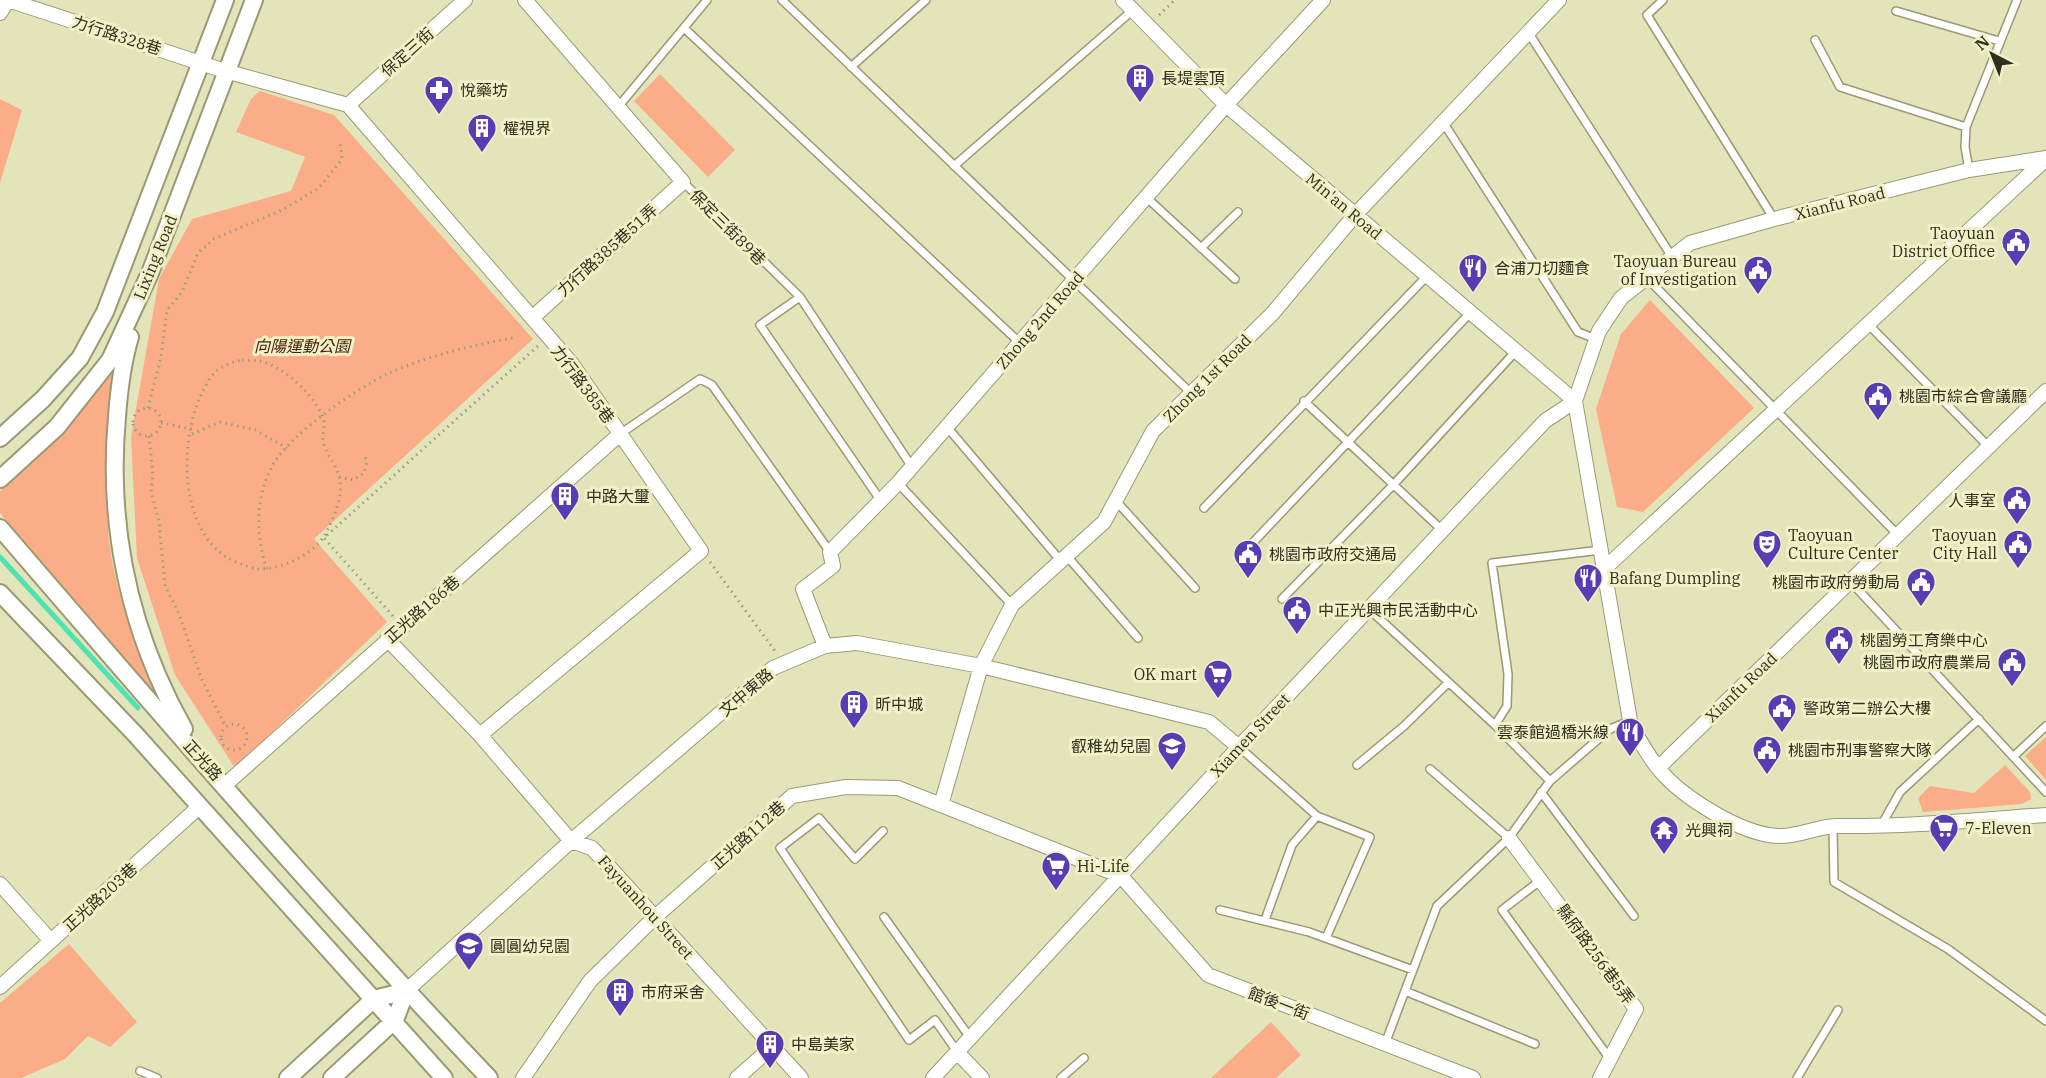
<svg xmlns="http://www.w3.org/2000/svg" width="2046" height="1078" font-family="'IBM Plex Serif','Noto Sans TC',serif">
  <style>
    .green { fill: #faad86 }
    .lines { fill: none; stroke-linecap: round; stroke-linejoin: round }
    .stream { stroke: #4fe3b2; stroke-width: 5 }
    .service-casing { stroke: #9a9973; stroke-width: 10 }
    .minor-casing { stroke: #9a9973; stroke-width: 16 }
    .tertiary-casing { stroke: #9a9973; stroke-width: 20 }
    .path { stroke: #9d9d7e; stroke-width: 3; stroke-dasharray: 1.5 4.5; stroke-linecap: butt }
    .service { stroke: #fff; stroke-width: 7 }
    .minor { stroke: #fff; stroke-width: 14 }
    .tertiary { stroke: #fff; stroke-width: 16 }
    .labels { text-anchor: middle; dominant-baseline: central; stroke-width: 6; stroke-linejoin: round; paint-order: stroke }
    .street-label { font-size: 16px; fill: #2f2f1f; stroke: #f1f1c8 }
    .poi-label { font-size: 16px; fill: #2f2f1f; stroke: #f1f1c8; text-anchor: start }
    .park-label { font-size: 16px; font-style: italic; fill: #482009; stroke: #f1f1c8 }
  </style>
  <rect width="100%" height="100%" fill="#e4e4bb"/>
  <path class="green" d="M660 74 735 150 708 177 634 101Z
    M260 91 334 115 533 339 314 539 387 622 235 768 175 675 137 558 131 437 159 279 192 219 291 191 305 157 236 132 251 99Z
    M0 99 22 110 0 183Z
    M1650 300 1754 408 1643 512 1617 507 1596 409 1621 334Z
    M116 363C112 418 104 474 108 529 112 590 138 649 164 704L0 513V491L66 431Z
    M2046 737V780L2025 756Z
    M2005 765 2030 792 2031 799 2022 804 1923 812 1918 798 1930 786 1974 793Z
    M69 944 137 1022 110 1047 88 1036 65 1059 21 1078H0V1003Z
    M1271 1022 1301 1055 1276 1078H1211Z"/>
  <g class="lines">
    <path class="stream" d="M0 557 138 708"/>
    <g class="service-casing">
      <path id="service" d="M782 0 1192 394
        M1663 0 1647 15 1774 219
        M1896 11 1999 41
        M684 28 1020 343
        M1528 32 1672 257
        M1815 40 1840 87 1966 127
        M851 67 926 0
        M618 107 707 0
        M1443 122 1578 332 1596 339
        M954 166 1133 10
        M1969 170 1965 147 1966 127 2017 0
        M683 182 800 297 912 467
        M1146 197 1235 279
        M1201 248 1238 212
        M1646 277 1898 535
        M800 297 760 325 881 501
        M1868 324 1989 447
        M1304 401 1442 530
        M947 427 1060 560
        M620 434 700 379 712 385 830 552
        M898 483 1012 605
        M1117 502 1195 588
        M1204 508 1428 275
        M1245 551 1470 313
        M1066 555 1138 638
        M1850 581 2046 792
        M1282 599 1395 483 1516 351
        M1370 610 1495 725 1550 781
        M1495 725 1507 706 1508 674 1492 563 1601 550
        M1239 747 1317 816 1370 837 1326 938
        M2014 756 2046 726
        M1357 765 1404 726 1448 683
        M1430 769 1509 838
        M1541 792 1634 916
        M1882 824 1900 792 1979 719
        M1833 826 1834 882 1948 949 2046 1021
        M883 831 855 859 819 818 780 848 909 1040 935 1020 958 1053
        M1541 880 1502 910 1610 1059
        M1220 910 1309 932 1413 970
        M884 917 971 1039
        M1265 920 1292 845 1317 816
        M1405 991 1535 1044
        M1385 1044 1437 906 1509 838 1550 781 1610 729 1630 721
        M140 1071 157 1078
        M1061 1078 1084 1058
        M1797 1078 1838 1010"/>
    </g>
    <g class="minor-casing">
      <path id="minor" d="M525 0 683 182 532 318
        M1123 0 1226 105 1575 401
        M0 13 8 0 225 71 348 105 572 364 701 551 480 735
        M348 105 465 0
        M2046 158 1969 170 1774 219 1690 243 1621 298 1599 331 1575 401 1631 726C1640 740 1648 756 1658 768 1681 797 1742 835 1779 836 1798 837 1818 826 1837 826 1907 827 1976 820 2046 815
        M1604 569 2046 159
        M387 639 480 735 571 841 592 848 801 1078
        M825 646 803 589 833 566 830 552 898 483 1226 105 1323 0
        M1658 768 2046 391
        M225 785 620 434
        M941 805 981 666 1012 605 1104 522 1153 431 1272 314 1355 215 1559 0
        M1509 838 1636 1009 1600 1078
        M0 884 51 941
        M0 987 200 806
        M406 991 571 841 773 668 825 646 857 643 981 666 1140 705 1209 722 1239 747
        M958 1053 982 1078
        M523 1078 590 981 655 917 792 796 846 787 898 788 1121 876 1208 975 1473 1078
        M737 1078 772 1047
        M933 1078 1239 747 1545 421 1575 401"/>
    </g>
    <g class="tertiary-casing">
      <path id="tertiary" d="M130 337C122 364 119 389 117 417 107 527 130 633 184 729
        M0 438 43 399 80 358 105 312 225 0
        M0 479 57 427 110 360 150 273 254 0
        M0 528C160 714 320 900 489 1078
        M0 593 135 734 444 1078
        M288 1078 374 999 406 991
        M332 1078 395 1020 406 991"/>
    </g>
    <path class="path" d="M1159 15 1175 0
      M242 360C248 361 255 360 260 361 284 367 315 395 323 418 326 426 322 432 323 440 325 452 334 462 338 473 345 491 336 512 328 529 320 548 298 561 279 566 259 571 256 570 236 562 174 536 177 425 211 377 219 366 230 363 242 360Z
      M148 408 161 357 167 310 182 292 198 253 214 239 282 210 319 188 342 159 340 140
      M133 422a14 14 0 1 1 28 0a14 14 0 1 1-28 0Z
      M161 423 192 429
      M192 434 220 422 255 430 287 448
      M149 436 153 475 151 491 159 521 165 586 179 614 202 680 226 727
      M339 477 353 480 364 473 367 462 364 454
      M710 562 775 651
      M267 569C255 534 255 496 274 463 292 433 357 388 389 373 430 355 474 345 517 337
      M393 616 324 538 539 345
      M221 737a13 13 0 1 1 26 0a13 13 0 1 1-26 0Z"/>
    <use href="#service" class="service"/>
    <use href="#minor" class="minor"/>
    <use href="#tertiary" class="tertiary"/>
  </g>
  <defs>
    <g id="building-pin" transform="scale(1.5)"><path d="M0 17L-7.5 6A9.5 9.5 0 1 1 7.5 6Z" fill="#573cb4" stroke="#f1f1c8"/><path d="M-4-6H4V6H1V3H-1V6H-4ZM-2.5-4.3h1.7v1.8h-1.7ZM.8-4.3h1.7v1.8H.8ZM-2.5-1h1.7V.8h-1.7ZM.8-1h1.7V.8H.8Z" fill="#fff"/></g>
    <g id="pharmacy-pin" transform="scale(1.5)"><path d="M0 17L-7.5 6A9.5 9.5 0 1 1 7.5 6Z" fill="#573cb4" stroke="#f1f1c8"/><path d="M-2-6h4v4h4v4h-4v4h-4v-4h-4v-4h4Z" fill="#fff"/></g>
    <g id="civic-pin" transform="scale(1.5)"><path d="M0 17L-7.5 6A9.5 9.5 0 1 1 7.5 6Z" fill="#573cb4" stroke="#f1f1c8"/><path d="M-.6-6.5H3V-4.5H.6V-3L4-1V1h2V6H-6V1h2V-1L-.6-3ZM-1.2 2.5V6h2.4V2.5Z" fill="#fff"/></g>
    <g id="restaurant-pin" transform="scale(1.5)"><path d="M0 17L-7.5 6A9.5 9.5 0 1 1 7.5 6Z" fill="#573cb4" stroke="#f1f1c8"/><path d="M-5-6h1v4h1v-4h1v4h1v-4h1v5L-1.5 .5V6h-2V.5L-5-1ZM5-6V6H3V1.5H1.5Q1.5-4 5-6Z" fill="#fff"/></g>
    <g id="theatre-pin" transform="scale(1.5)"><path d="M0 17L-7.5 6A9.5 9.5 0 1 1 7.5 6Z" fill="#573cb4" stroke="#f1f1c8"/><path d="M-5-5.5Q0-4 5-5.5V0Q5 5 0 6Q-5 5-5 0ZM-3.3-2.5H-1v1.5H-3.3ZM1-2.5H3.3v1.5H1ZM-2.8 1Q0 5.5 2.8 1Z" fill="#fff"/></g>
    <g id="supermarket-pin" transform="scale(1.5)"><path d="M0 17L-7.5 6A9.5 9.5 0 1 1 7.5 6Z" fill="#573cb4" stroke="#f1f1c8"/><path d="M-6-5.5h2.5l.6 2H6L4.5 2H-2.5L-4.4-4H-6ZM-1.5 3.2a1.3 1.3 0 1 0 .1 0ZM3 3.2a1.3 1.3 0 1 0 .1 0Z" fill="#fff"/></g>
    <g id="school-pin" transform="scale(1.5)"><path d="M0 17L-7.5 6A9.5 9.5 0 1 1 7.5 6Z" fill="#573cb4" stroke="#f1f1c8"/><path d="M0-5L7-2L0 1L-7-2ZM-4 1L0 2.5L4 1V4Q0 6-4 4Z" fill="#fff"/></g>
    <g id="temple-pin" transform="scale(1.5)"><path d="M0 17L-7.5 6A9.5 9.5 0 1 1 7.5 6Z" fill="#573cb4" stroke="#f1f1c8"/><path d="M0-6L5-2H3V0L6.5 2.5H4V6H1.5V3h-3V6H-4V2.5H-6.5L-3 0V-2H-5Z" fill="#fff"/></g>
  </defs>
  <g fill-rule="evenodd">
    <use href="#building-pin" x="1140" y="78"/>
    <use href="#pharmacy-pin" x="439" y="90"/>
    <use href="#building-pin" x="482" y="128"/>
    <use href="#civic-pin" x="2016" y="242"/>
    <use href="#restaurant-pin" x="1473" y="268"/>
    <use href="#civic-pin" x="1758" y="270"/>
    <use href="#civic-pin" x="1878" y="396"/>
    <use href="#building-pin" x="565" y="496"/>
    <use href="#civic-pin" x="2017" y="500"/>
    <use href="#theatre-pin" x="1767" y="544"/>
    <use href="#civic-pin" x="2018" y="544"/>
    <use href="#civic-pin" x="1248" y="554"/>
    <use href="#restaurant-pin" x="1588" y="578"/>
    <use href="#civic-pin" x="1921" y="582"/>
    <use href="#civic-pin" x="1297" y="610"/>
    <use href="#civic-pin" x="1839" y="640"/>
    <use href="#civic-pin" x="2012" y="662"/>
    <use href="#supermarket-pin" x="1218" y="674"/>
    <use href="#building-pin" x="854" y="704"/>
    <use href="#civic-pin" x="1782" y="708"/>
    <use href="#restaurant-pin" x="1630" y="732"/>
    <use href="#school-pin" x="1172" y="746"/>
    <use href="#civic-pin" x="1767" y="750"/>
    <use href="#supermarket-pin" x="1944" y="828"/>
    <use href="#temple-pin" x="1664" y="830"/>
    <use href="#supermarket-pin" x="1056" y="866"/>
    <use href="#school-pin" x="469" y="946"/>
    <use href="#building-pin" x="620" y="992"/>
    <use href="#building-pin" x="770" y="1044"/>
  </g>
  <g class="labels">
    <g class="street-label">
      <text transform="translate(117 35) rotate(18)">力行路328巷</text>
      <text transform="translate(407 52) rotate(-42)">保定三街</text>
      <text transform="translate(1840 203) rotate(-14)">Xianfu Road</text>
      <text transform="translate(1344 206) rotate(40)">Min'an Road</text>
      <text transform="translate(728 227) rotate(45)">保定三街89巷</text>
      <text transform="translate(607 250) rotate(-42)">力行路385巷51弄</text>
      <text transform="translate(155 257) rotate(-68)">Lixing Road</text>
      <text transform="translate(1040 320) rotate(-49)">Zhong 2nd Road</text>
      <text transform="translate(1207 378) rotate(-45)">Zhong 1st Road</text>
      <text transform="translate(583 384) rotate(53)">力行路385巷</text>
      <text transform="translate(422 609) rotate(-41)">正光路186巷</text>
      <text transform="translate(1741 687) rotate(-44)">Xianfu Road</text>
      <text transform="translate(746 692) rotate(-40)">文中東路</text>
      <text transform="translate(1250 735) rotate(-47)">Xiamen Street</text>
      <text transform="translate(203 760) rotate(48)">正光路</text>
      <text transform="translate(748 835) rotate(-42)">正光路112巷</text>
      <text transform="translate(100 897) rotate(-42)">正光路203巷</text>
      <text transform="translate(646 907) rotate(48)">Fayuanhou Street</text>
      <text transform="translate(1596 954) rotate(54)">縣府路256巷5弄</text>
      <text transform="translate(1279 1003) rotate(21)">館後一街</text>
    </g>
    <g class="poi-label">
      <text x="1161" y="78">長堤雲頂</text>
      <text x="460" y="90">悅藥坊</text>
      <text x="503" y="128">權視界</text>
      <text x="1995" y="233" text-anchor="end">Taoyuan<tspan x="1995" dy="18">District Office</tspan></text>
      <text x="1737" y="261" text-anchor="end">Taoyuan Bureau<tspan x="1737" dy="18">of Investigation</tspan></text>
      <text x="1494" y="268">合浦刀切麵食</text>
      <text x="1899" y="396">桃園市綜合會議廳</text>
      <text x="586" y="496">中路大璽</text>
      <text x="1996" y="500" text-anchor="end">人事室</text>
      <text x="1788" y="535">Taoyuan<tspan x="1788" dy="18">Culture Center</tspan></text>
      <text x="1997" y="535" text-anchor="end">Taoyuan<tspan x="1997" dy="18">City Hall</tspan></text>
      <text x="1269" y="554">桃園市政府交通局</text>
      <text x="1609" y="578">Bafang Dumpling</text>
      <text x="1900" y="582" text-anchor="end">桃園市政府勞動局</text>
      <text x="1318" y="610">中正光興市民活動中心</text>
      <text x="1860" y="640">桃園勞工育樂中心</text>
      <text x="1991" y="662" text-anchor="end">桃園市政府農業局</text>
      <text x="1197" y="674" text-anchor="end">OK mart</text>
      <text x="875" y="704">昕中城</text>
      <text x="1803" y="708">警政第二辦公大樓</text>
      <text x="1609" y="732" text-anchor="end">雲泰館過橋米線</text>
      <text x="1151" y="746" text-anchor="end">叡稚幼兒園</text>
      <text x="1788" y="750">桃園市刑事警察大隊</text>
      <text x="1965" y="828">7-Eleven</text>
      <text x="1685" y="830">光興祠</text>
      <text x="1077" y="866">Hi-Life</text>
      <text x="490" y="946">圓圓幼兒園</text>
      <text x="641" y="992">市府采舍</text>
      <text x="791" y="1044">中島美家</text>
    </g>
    <g class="park-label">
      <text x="302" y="346">向陽運動公園</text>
    </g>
  </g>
  <g transform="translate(1992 54) rotate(318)" stroke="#f1f1c8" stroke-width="4.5" paint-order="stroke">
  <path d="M0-4.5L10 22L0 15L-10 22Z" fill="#2f2f1f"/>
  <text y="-9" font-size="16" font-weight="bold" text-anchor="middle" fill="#2f2f1f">N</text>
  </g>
</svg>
